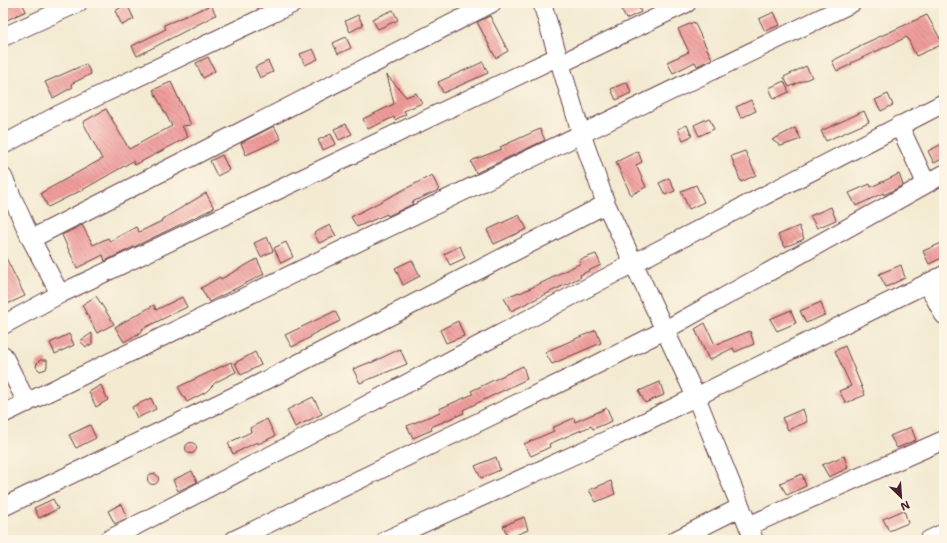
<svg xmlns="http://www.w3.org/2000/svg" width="947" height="543" font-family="'Shantell Sans',sans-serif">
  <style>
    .building { fill: url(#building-back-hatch) }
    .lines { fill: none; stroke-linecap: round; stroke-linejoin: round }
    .minor-casing { stroke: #633d44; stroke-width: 20 }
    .minor { stroke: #fff; stroke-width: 18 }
  </style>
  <defs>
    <pattern id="building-back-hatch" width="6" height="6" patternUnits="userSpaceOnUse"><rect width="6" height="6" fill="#f09d9b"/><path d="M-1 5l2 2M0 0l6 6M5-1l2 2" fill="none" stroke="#c47f7f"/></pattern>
  </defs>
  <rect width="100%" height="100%" fill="#fcf5e5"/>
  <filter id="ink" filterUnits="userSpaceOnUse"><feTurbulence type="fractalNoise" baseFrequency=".025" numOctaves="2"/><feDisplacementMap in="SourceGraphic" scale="8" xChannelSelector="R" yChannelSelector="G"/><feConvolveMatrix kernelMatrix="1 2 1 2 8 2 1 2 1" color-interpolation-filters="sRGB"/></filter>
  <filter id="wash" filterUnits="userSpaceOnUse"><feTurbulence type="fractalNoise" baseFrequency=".012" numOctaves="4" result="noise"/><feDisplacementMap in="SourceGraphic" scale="16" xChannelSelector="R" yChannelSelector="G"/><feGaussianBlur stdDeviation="0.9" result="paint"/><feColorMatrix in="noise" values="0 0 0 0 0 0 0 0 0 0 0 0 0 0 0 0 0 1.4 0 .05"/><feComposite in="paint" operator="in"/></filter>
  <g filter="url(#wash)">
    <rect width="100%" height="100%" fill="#f3ead1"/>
    <g id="blocks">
      <path class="building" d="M16 3H22L26 11 7 20 3 9Z
        M618 3H637L641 12 626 19Z
        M127 4 134 19 122 25 115 11Z
        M211 5 216 15 137 56 132 46 166 29 164 25Z
        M393 10 398 20 378 29 372 19Z
        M774 12 780 25 765 31 759 19Z
        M358 15 363 25 350 32 345 21Z
        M927 15 943 44 916 56 907 37 851 63 852 64 837 71 832 61 860 47 859 46Z
        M490 16 508 51 496 58 477 22Z
        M694 22 712 59 697 66 695 62 673 73 667 62 689 52 678 29Z
        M346 37 351 48 338 54 333 43Z
        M313 49 318 59 305 65 300 54Z
        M208 57 215 71 203 78 196 63Z
        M268 61 273 72 260 78 255 67Z
        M483 62 488 73 443 93 438 82Z
        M86 64 91 74 71 84 73 87 53 98 45 82Z
        M806 66 812 77 789 87 784 77Z
        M387 75 406 97 416 93 422 103 404 111 406 114 395 120 394 117 368 129 363 119 394 104Z
        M784 81 789 92 774 99 769 88Z
        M171 82 191 125 182 126 188 137 135 165 133 161 84 189 48 207 41 193 102 159 83 122 106 109 129 149 172 126 153 90Z
        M627 82 631 93 616 100 611 89Z
        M888 94 893 105 881 111 875 100Z
        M751 100 756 111 741 118 736 107Z
        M864 111 869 122 826 141 821 131Z
        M709 118 714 129 699 136 694 125Z
        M346 124 352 134 339 140 334 129Z
        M687 125 692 136 683 140 678 129Z
        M274 126 281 139 246 155 241 143Z
        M795 128 801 139 781 146 772 140Z
        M540 129 545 140 476 173 471 162 473 160 502 149 500 147Z
        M331 134 336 144 323 150 318 140Z
        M944 143V158L934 163 928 151Z
        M638 151 642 162 636 165 646 187 631 195 616 162Z
        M745 151 756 175 741 182 731 156Z
        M222 155 229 170 217 176 210 161Z
        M899 174 903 185 884 195 883 193 856 206 849 193 870 184 871 187Z
        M432 175 439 190 412 202 413 204 388 216 387 214 357 227 351 217Z
        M669 178 675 191 665 195 659 183Z
        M696 185 704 202 689 209 681 191Z
        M206 193 214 208 105 261 103 255 77 268 62 235 82 225 93 245 108 238 110 241 136 227 139 232 162 221 161 220Z
        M831 207 836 220 817 228 810 216Z
        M519 215 527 229 494 244 487 230Z
        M330 225 336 236 319 243 314 233Z
        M799 226 804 239 785 247 778 235Z
        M267 237 273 251 261 257 254 243Z
        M286 242 293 257 281 263 274 248Z
        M944 242V257L929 264 923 251Z
        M460 246 465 258 450 265 444 254Z
        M3 252 25 296 3 306Z
        M596 254 601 265 580 275 581 277 511 311 504 298 519 292 520 293 552 278V277L581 263 579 260Z
        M257 259 264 274 209 302 201 288 220 277 221 279Z
        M412 260 420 276 403 285 395 268Z
        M901 265 905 278 886 287 879 274Z
        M96 296 114 324 97 333 82 305Z
        M182 297 187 307 142 329 143 331 124 342 115 327 154 305 156 310Z
        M821 302 825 315 806 323 800 311Z
        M791 310 796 323 777 331 770 319Z
        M335 311 340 321 311 335V337L292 347 285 335Z
        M458 321 464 336 446 343 440 330Z
        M705 323 715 345 750 331 754 344 735 352 733 348 709 360 695 329Z
        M596 330 601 343 552 364 545 352Z
        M92 333V344L86 347 80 341Z
        M69 334 74 345 55 354 50 343Z
        M845 346 865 395 846 403 839 391 851 386 835 351Z
        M400 349 407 364 360 383 353 369 371 362V363Z
        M255 352 261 365 241 375 235 363Z
        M40 360H47V366L46 369 40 371 36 367 37 363Z
        M231 362 236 372 216 382 206 392 187 402 178 387Z
        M523 366 527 379 463 410 464 413 431 427 432 430 413 438 407 426 440 412 439 409 473 394 471 391Z
        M660 382 664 395 645 403 639 391Z
        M101 385 108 400 96 407 89 392Z
        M313 397 322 414 295 427 287 410Z
        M151 398 156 409 137 418 132 407Z
        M607 408 612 421 593 429 591 426 549 444 550 447 531 456 524 444 554 431 552 428 574 418 575 422Z
        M803 409 807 422 788 430 782 418Z
        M267 419 275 436 258 444 257 442 233 454 228 443 251 432 250 428Z
        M90 425 96 438 76 448 69 435Z
        M911 427 916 440 897 448 890 436Z
        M185.5 448a5.5 5.5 0 1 1 11 0a5.5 5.5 0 1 1-11 0Z
        M844 456 848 468 829 477 822 465Z
        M496 457 500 470 481 478 475 466Z
        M192 471 197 482 178 491 173 480Z
        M147.5 479a5.5 5.5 0 1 1 11 0a5.5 5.5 0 1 1-11 0Z
        M802 474 806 486 787 495 780 483Z
        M611 481 615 494 596 502 589 490Z
        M53 499 58 509 39 518 34 508Z
        M121 504 127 518 115 524 108 511Z
        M904 510 908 523 889 531 883 519Z
        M524 517 528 530 509 538 503 526Z"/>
    </g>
  </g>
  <g filter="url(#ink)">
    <use href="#blocks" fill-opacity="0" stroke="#633d44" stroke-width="1"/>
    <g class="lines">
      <g class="minor-casing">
        <path id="minor" d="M542 3 581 133 606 204 696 397 754 540
          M3 37 78 3
          M560 64 687 3
          M899 125 926 183
          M3 145 58 115 294 3
          M3 177 31 239 60 294
          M31 239 492 3
          M927 283 944 315
          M3 325 60 294 557 57
          M3 355 27 403
          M3 414 852 3
          M3 507 253 387 606 204
          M748 526 944 440
          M108 540 308 436 632 264 944 103
          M234 540 572 377 665 330 944 174
          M386 540 616 436 944 275
          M676 540 741 507
          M929 540 944 533"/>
      </g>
      <use href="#minor" class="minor"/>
    </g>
  </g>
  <rect width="947" height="543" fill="none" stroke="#fcf5e5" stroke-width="16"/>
  <g transform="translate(901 497) rotate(155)" stroke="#fcf5e5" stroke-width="3" paint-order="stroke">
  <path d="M0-3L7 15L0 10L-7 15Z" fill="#4a1f2b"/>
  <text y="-6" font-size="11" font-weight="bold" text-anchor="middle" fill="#4a1f2b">N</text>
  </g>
</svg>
